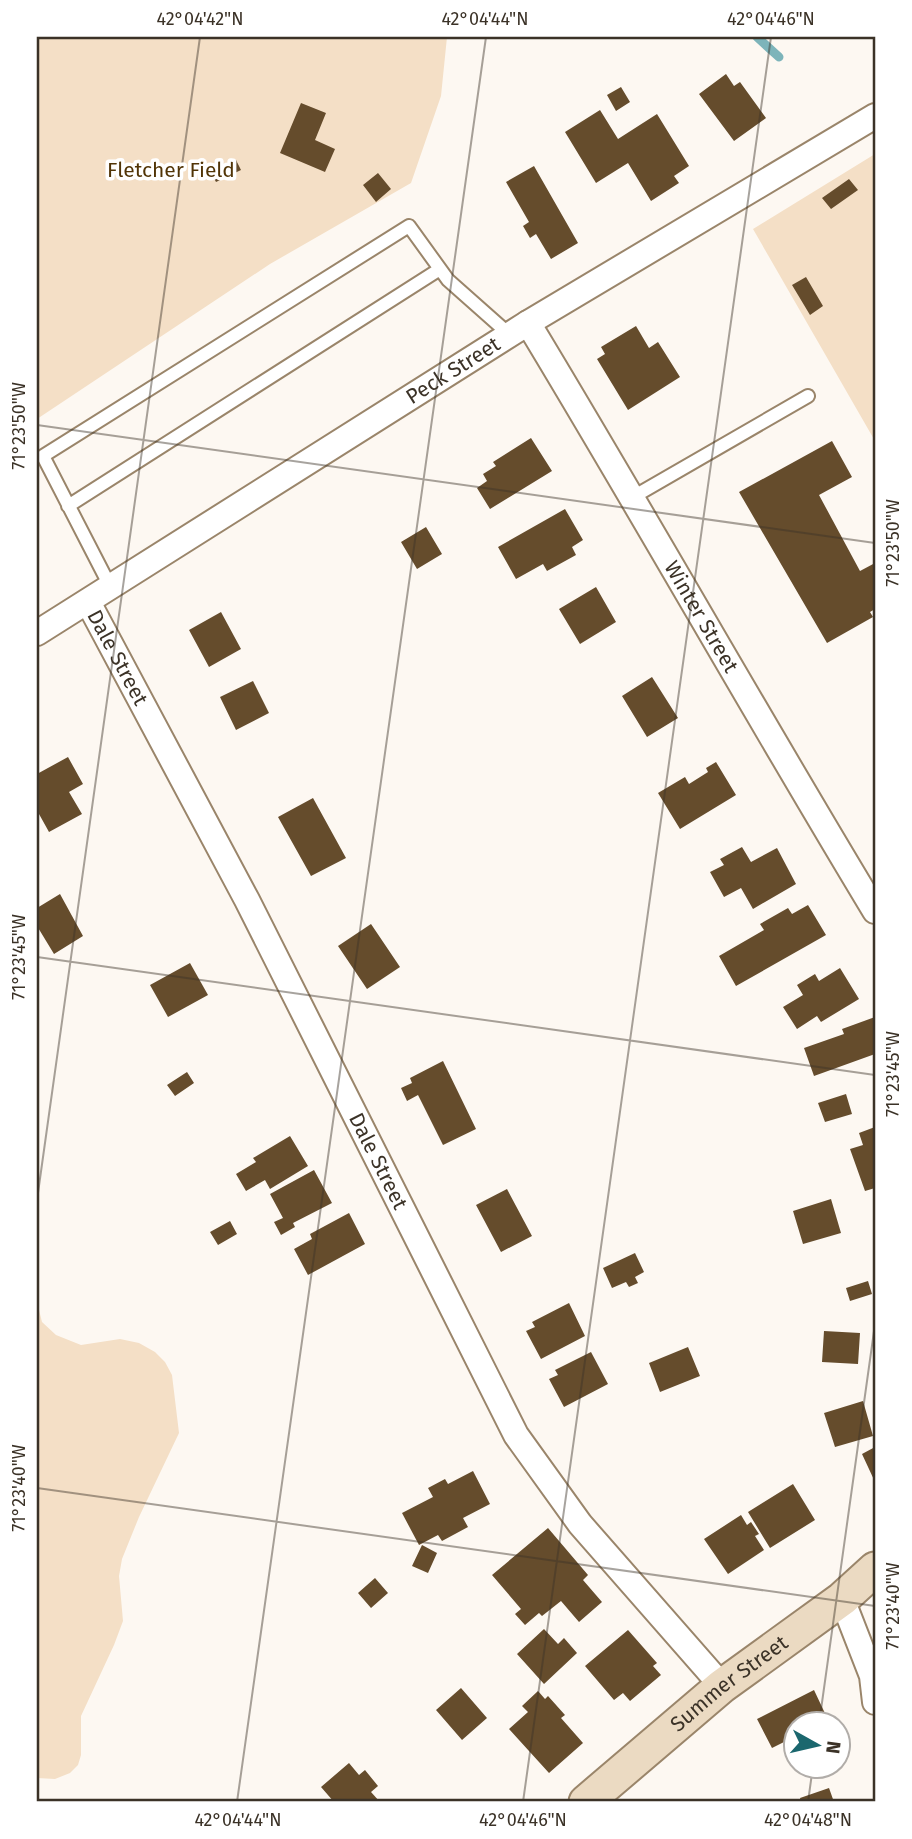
<svg xmlns="http://www.w3.org/2000/svg" width="912" height="1839" font-family="'Fira Sans',sans-serif">
  <style>
    .green { fill: #f4dfc6 }
    .lines { fill: none; stroke-linecap: round; stroke-linejoin: round }
    .stream { stroke: #7db4ba; stroke-width: 9 }
    .building { fill: #654c2c }
    .lane-casing { stroke: #9a856a; stroke-width: 16 }
    .street-casing { stroke: #9a856a; stroke-width: 28 }
    .secondary-casing { stroke: #9a856a; stroke-width: 37 }
    .lane { stroke: #fff; stroke-width: 12 }
    .street { stroke: #fff; stroke-width: 24 }
    .secondary { stroke: #ebdac2; stroke-width: 33 }
    .ticks { fill: none; stroke: #3b3227; stroke-width: 2; stroke-opacity: 0.45 }
    .labels { text-anchor: middle; dominant-baseline: central; stroke-width: 7; stroke-linejoin: round; paint-order: stroke }
    .park-label { font-size: 21px; fill: #513406; stroke: #fff }
    .street-label { font-size: 21px; fill: #3b3227; stroke: #fff }
    .neatline { fill: none; stroke: #3b3227; stroke-width: 2.5 }
    .ticks-label { font-size: 18px; text-anchor: middle; fill: #3b3227 }
  </style>
  <rect width="100%" height="100%" fill="#fdf8f2"/>
  <path class="green" d="M37 37H447L441 96 411 183 270 264 37 419Z
    M875 154V441L753 229Z
    M37 1302 42 1322 56 1335 81 1345 120 1339 139 1343 155 1352 165 1362 172 1375 179 1433 139 1517 122 1559 119 1576 123 1621 114 1645 81 1716V1755L78 1765 70 1773 55 1779 37 1778Z"/>
  <g class="lines">
    <path class="stream" d="M757 37 779 57"/>
  </g>
  <path class="building" d="M726 74 734 86 740 82 766 118 734 141 699 94Z
    M621 87 630 102 616 111 607 95Z
    M301 103 326 113 315 140 335 149 325 172 280 153Z
    M600 110 618 139 657 114 689 166 674 176 679 183 651 201 628 163 596 183 565 132Z
    M236 160 241 170 216 182 211 172Z
    M534 166 578 243 551 259 536 234 530 238 523 226 529 222 506 182Z
    M378 173 391 189 376 202 363 185Z
    M849 179 858 190 831 209 822 198Z
    M806 277 823 306 810 315 792 285Z
    M636 326 649 348 658 342 680 377 628 410 597 359 605 354 601 347Z
    M531 438 552 471 490 509 477 488 487 481 483 474 496 466 493 462Z
    M832 441 852 477 819 495 860 571 875 563V609L870 612 873 617 827 643 739 492Z
    M565 509 583 540 572 547 576 555 547 571 543 564 516 579 498 547Z
    M426 527 442 554 417 569 401 542Z
    M596 587 616 622 580 644 559 609Z
    M221 612 241 649 209 667 189 630Z
    M652 677 678 718 647 737 622 696Z
    M253 681 269 713 236 730 220 697Z
    M68 757 83 784 69 792 82 814 49 832 39 814 37 815V774Z
    M716 762 736 795 680 829 658 793 685 777 689 784 708 772 706 768Z
    M313 798 346 858 311 876 278 817Z
    M742 847 751 862 777 848 796 884 753 909 741 888 724 897 710 872 724 865 720 859Z
    M60 894 83 936 54 954 37 926V908Z
    M808 905 826 935 736 986 719 956 764 930 760 924 788 908 792 914Z
    M371 924 400 967 367 989 338 946Z
    M190 963 208 995 168 1017 150 985Z
    M840 968 859 999 821 1022 817 1016 797 1029 783 1007 803 995 797 985 815 974 819 981Z
    M875 1017V1054L814 1076 804 1048 844 1034 842 1029Z
    M443 1061 476 1129 443 1145 418 1095 407 1101 401 1088 412 1083 410 1078Z
    M187 1072 194 1083 175 1096 167 1085Z
    M846 1094 852 1114 825 1122 818 1103Z
    M875 1127V1188L865 1191 850 1149 863 1145 859 1133Z
    M290 1136 308 1166 270 1189 265 1180 246 1191 236 1174 256 1162 253 1158Z
    M314 1170 332 1203 293 1223 295 1227 281 1235 274 1222 283 1218 270 1194Z
    M507 1189 532 1236 501 1252 476 1205Z
    M831 1199 841 1233 803 1244 793 1211Z
    M349 1213 365 1244 308 1275 294 1249 312 1239 310 1234Z
    M230 1221 237 1234 218 1245 210 1232Z
    M635 1253 644 1272 635 1277 638 1283 629 1287 626 1282 612 1288 603 1268Z
    M868 1281 872 1294 850 1301 846 1288Z
    M569 1303 585 1336 541 1359 526 1331 535 1327 532 1322Z
    M824 1331 860 1333 858 1364 822 1362Z
    M688 1347 700 1376 660 1392 649 1363Z
    M591 1352 608 1384 564 1407 549 1379 558 1375 555 1370Z
    M863 1401 873 1436 835 1447 824 1413Z
    M875 1447V1482L862 1454Z
    M473 1471 490 1504 463 1518 468 1527 442 1541 438 1535 419 1545 402 1513 433 1497 428 1488 445 1479 448 1484Z
    M793 1484 815 1520 770 1548 748 1512Z
    M741 1515 747 1525 751 1522 759 1534 755 1536 764 1550 728 1574 704 1539Z
    M548 1528 588 1575 583 1580 602 1602 579 1622 561 1601 542 1616 539 1613 525 1625 515 1614 521 1609 492 1575Z
    M422 1545 437 1553 428 1573 412 1566Z
    M375 1578 388 1593 371 1608 358 1593Z
    M544 1629 558 1644 564 1638 577 1653 544 1684 517 1654Z
    M628 1630 657 1663 653 1666 661 1675 630 1701 623 1693 614 1700 585 1666Z
    M461 1688 487 1718 462 1740 436 1710Z
    M814 1690 830 1724H796V1736L772 1748 757 1719Z
    M538 1691 545 1699 548 1696 565 1715 561 1718 583 1743 549 1773 509 1729 528 1712 522 1706Z
    M349 1763 359 1775 365 1770 378 1786 371 1792 380 1802H334L321 1787Z
    M829 1788 834 1802H801L800 1798Z"/>
  <g class="lines">
    <g class="lane-casing">
      <path id="lane" d="M633 497 808 396
        M68 506 440 269
        M111 588 43 456 409 226 448 280 510 335"/>
    </g>
    <g class="street-casing">
      <g id="street">
        <path id="s1" d="M528 323C646 518 757 716 875 911"/>
        <path id="s2" d="M88 602 247 900 516 1435 580 1524 722 1686"/>
        <path id="s3" d="M37 633 528 323 875 116"/>
        <path d="M842 1599 872 1676 875 1702"/>
      </g>
    </g>
    <g class="secondary-casing">
      <g id="secondary">
        <path id="s4" d="M586 1802 722 1686 842 1599 875 1569"/>
      </g>
    </g>
    <use href="#lane" class="lane"/>
    <use href="#street" class="street"/>
    <use href="#secondary" class="secondary"/>
  </g>
  <path class="ticks" d="M37 425 875 543M37 957 875 1075M37 1200 200 37M37 1488 875 1606M819 1724 875 1324M237 1802 486 37M523 1802 771 37M808 1802 813 1766"/>
  <g class="labels">
    <g class="park-label">
      <text x="171" y="170">Fletcher Field</text>
    </g>
    <g class="street-label">
      <text stroke="none"><textPath href="#s3" startOffset="492">Peck Street</textPath></text>
      <text stroke="none"><textPath href="#s1" startOffset="341">Winter Street</textPath></text>
      <text stroke="none"><textPath href="#s2" startOffset="63">Dale Street</textPath></text>
      <text stroke="none"><textPath href="#s2" startOffset="630">Dale Street</textPath></text>
      <text stroke="none"><textPath href="#s4" startOffset="186">Summer Street</textPath></text>
    </g>
  </g>
  <rect width="912" height="1839" fill="none" stroke="#ffffff" stroke-width="77"/>
  <g transform="translate(817 1745) rotate(98)"><circle r="33" fill="#ffffff" stroke="#b1ada9" stroke-width="2"/>
  <path d="M0-5L12 26L0 18L-12 26Z" fill="#1b676e"/>
  <text y="-10" font-size="19" font-weight="bold" text-anchor="middle" fill="#3b3227">N</text>
  </g>
  <rect x="38" y="38" width="836" height="1762" class="neatline"/>
  <g class="ticks-label">
    <text x="200" y="25">42°04'42"N</text>
    <text x="485" y="25">42°04'44"N</text>
    <text x="771" y="25">42°04'46"N</text>
    <text transform="translate(19 426) rotate(-90)" y="6">71°23'50"W</text>
    <text transform="translate(893 543) rotate(-90)" y="6">71°23'50"W</text>
    <text transform="translate(19 957) rotate(-90)" y="6">71°23'45"W</text>
    <text transform="translate(893 1074) rotate(-90)" y="6">71°23'45"W</text>
    <text transform="translate(19 1488) rotate(-90)" y="6">71°23'40"W</text>
    <text transform="translate(893 1606) rotate(-90)" y="6">71°23'40"W</text>
    <text x="238" y="1826">42°04'44"N</text>
    <text x="523" y="1826">42°04'46"N</text>
    <text x="808" y="1826">42°04'48"N</text>
  </g>
</svg>
